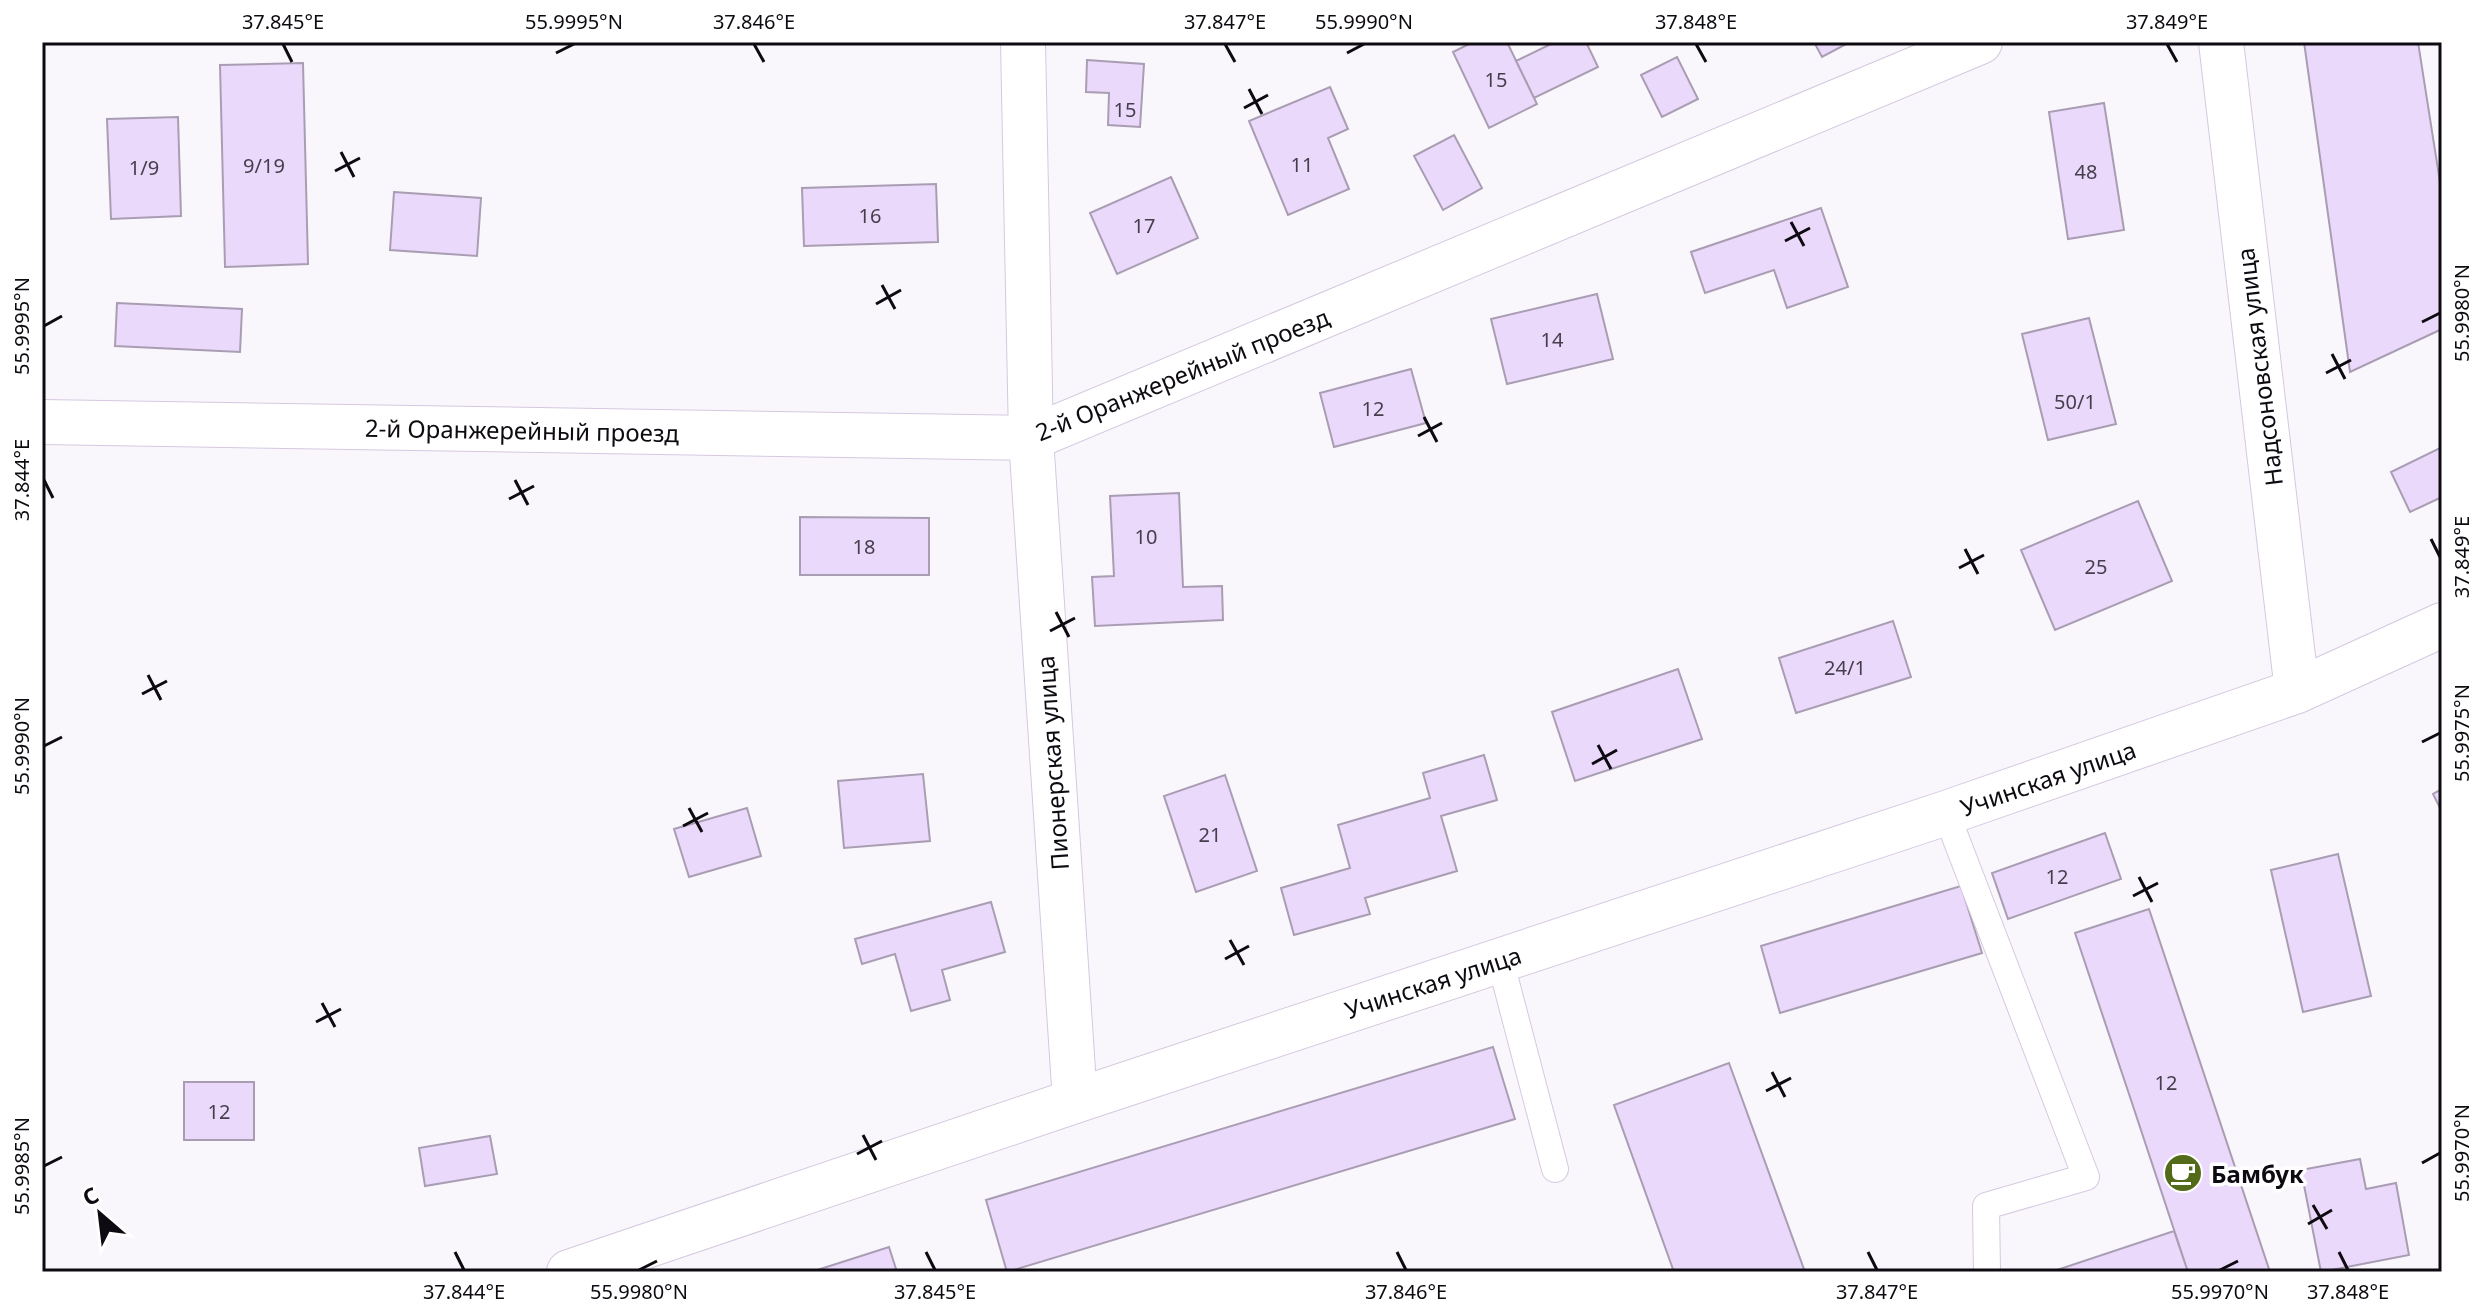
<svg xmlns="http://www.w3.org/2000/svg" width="2484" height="1314" font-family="'Noto Sans',sans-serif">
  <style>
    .building { fill: #ebd9fb; stroke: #a99db3; stroke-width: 2 }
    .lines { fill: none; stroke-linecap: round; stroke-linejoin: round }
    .lane-casing { stroke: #d5c8e0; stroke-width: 28 }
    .street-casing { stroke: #d5c8e0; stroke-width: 46 }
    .secondary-casing { stroke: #d5c8e0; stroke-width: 46 }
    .lane { stroke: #fff; stroke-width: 26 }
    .street { stroke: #fff; stroke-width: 44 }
    .secondary { stroke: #fff; stroke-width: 44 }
    .ticks { fill: none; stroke: #0e0a11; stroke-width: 3 }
    .labels { text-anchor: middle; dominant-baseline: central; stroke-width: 7; stroke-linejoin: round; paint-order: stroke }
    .number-label { font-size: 20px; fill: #453e4c }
    .street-label { font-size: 24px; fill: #0e0a11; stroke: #fff }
    .poi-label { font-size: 24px; font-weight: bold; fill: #0e0a11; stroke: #fff; text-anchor: start }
    .neatline { fill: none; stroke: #0e0a11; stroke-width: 3 }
    .ticks-label { font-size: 20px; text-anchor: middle; fill: #0e0a11 }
  </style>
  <rect width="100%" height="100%" fill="#faf7fc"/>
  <path class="building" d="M1473 42H1507L1537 104 1489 128 1453 52Z
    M1555 42H1586L1598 67 1534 98 1516 61Z
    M1814 42H1850L1822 57Z
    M2304 42H2418L2442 195V329L2350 372Z
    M1677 57 1698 99 1662 117 1641 75Z
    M1087 60 1144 64 1140 127 1108 125 1109 93 1086 92Z
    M303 63 308 264 225 267 220 65Z
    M1330 87 1348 129 1328 138 1349 189 1288 215 1249 121Z
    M2104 103 2124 230 2068 239 2049 112Z
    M178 117 181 216 111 219 107 119Z
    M1454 135 1482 188 1443 210 1414 156Z
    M1171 177 1198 238 1117 274 1090 213Z
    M936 184 938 242 804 246 802 188Z
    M394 192 481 198 477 256 390 250Z
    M1821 208 1848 287 1787 308 1774 270 1705 293 1691 252Z
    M1597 294 1613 359 1507 384 1491 319Z
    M117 303 242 309 240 352 115 346Z
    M2089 318 2116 424 2048 440 2022 334Z
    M1411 369 1426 423 1334 447 1320 393Z
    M2442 447V497L2410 512 2391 472Z
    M1179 493 1183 587 1222 586 1223 620 1095 626 1092 577 1114 576 1110 496Z
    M2138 501 2172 581 2055 630 2021 550Z
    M800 517 929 518V575H800Z
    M1893 621 1911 677 1796 713 1779 658Z
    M1678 669 1702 739 1575 781 1552 712Z
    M1484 755 1497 800 1441 816 1457 871 1365 898 1370 914 1294 935 1281 888 1350 868 1338 825 1430 798 1423 773Z
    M923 774 930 841 844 848 838 781Z
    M1225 775 1257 871 1196 892 1164 796Z
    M2442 789V812L2433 794Z
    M747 808 761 856 689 877 674 829Z
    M2105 833 2121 879 2008 919 1992 873Z
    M2338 854 2371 996 2303 1012 2271 870Z
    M1961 886 1982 953 1780 1013 1761 946Z
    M991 902 1005 952 942 970 950 1000 911 1011 895 954 862 964 855 939Z
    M2149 909 2270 1272H2188L2129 1094 2075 933Z
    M1493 1047 1515 1119 1007 1272 986 1200Z
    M1729 1063 1805 1272H1674L1614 1105Z
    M184 1082H254V1140H184Z
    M490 1136 497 1174 425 1186 419 1148Z
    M2360 1159 2366 1189 2396 1183 2409 1255 2321 1272 2301 1170Z
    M2174 1231 2188 1272H2051Z
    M889 1247 897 1272H811Z"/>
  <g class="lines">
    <g class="lane-casing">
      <path id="lane" d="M1946 813 2086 1177 1986 1206 1987 1272
        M1500 960 1555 1169"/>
    </g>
    <g class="street-casing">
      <path id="street" d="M1023 42 1031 438 1075 1101
        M42 422 1031 438 1980 42"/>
    </g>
    <g class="secondary-casing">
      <path id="secondary" d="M2221 42 2297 691
        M569 1272 1075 1101 1946 813 2297 691 2442 625"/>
    </g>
    <use href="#lane" class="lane"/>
    <use href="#street" class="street"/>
    <use href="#secondary" class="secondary"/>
  </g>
  <path class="ticks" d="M283 44 292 62M754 44 764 62M1225 44 1235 62M1696 44 1706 62M2167 44 2177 62M556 53 574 44M1347 53 1364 44M1249 89 1262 114M1244 108 1268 95M341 152 354 177M335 171 360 158M1791 222 1804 246M1785 241 1810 228M882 285 895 309M876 304 901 290M2422 322 2440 313M44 326 62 316M2332 354 2345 379M2326 373 2351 360M1424 417 1437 442M1418 436 1442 423M44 480 53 498M515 480 528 505M509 499 534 486M2431 539 2440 557M1965 549 1978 574M1959 568 1984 555M1056 612 1069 637M1050 631 1075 618M148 675 161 700M142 694 167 681M2422 742 2440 733M1598 745 1611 769M44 746 62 737M1592 764 1617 750M689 808 702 832M683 826 708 813M2139 877 2152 902M2133 896 2158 883M1230 940 1244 965M1225 959 1249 946M322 1003 335 1027M316 1022 341 1009M1772 1072 1785 1097M1766 1091 1791 1078M863 1135 876 1160M857 1154 882 1141M2422 1163 2440 1153M44 1166 62 1157M2313 1205 2327 1229M2308 1224 2332 1210M455 1252 464 1270M926 1252 935 1270M1397 1252 1406 1270M1868 1252 1877 1270M2339 1252 2348 1270M639 1270 657 1261M2220 1270 2238 1261"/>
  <defs>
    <g id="cafe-disc" transform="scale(2)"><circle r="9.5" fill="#536a1a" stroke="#fff"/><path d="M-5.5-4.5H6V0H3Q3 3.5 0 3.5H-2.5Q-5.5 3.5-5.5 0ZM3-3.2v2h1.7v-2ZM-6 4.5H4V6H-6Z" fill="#fff"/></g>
  </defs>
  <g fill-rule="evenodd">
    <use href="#cafe-disc" x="2183" y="1173"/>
  </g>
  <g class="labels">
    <g class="number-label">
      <text x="1496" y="79">15</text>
      <text x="1125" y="109">15</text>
      <text x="1302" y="164">11</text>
      <text x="264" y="165">9/19</text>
      <text x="144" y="167">1/9</text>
      <text x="2086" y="171">48</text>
      <text x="870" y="215">16</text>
      <text x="1144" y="225">17</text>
      <text x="1552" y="339">14</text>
      <text x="2075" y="401">50/1</text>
      <text x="1373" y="408">12</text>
      <text x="1146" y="536">10</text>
      <text x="864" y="546">18</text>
      <text x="2096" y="566">25</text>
      <text x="1845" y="667">24/1</text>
      <text x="1210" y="834">21</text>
      <text x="2057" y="876">12</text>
      <text x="2166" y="1082">12</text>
      <text x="219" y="1111">12</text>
    </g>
    <g class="street-label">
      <text transform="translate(2259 367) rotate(-97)">Надсоновская улица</text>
      <text transform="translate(1182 374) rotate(-22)">2-й Оранжерейный проезд</text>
      <text transform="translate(522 430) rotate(1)">2-й Оранжерейный проезд</text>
      <text transform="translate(1052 763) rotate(-94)">Пионерская улица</text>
      <text transform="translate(2048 778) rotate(-19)">Учинская улица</text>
      <text transform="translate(1433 982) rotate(-18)">Учинская улица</text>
    </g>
    <g class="poi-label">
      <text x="2211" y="1173">Бамбук</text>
    </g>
  </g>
  <rect width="2484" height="1314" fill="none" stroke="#ffffff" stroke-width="88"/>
  <g transform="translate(100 1214) rotate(332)" stroke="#ffffff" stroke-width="6" paint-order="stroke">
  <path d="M0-6L14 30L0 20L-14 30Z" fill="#0e0a11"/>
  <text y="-12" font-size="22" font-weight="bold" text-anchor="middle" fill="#0e0a11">С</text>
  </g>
  <rect x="44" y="44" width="2396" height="1226" class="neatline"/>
  <g class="ticks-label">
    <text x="283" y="29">37.845°E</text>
    <text x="574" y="29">55.9995°N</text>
    <text x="754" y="29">37.846°E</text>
    <text x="1225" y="29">37.847°E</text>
    <text x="1364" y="29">55.9990°N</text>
    <text x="1696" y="29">37.848°E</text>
    <text x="2167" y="29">37.849°E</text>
    <text transform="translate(2462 313) rotate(-90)" y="7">55.9980°N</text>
    <text transform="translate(22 326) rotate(-90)" y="7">55.9995°N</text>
    <text transform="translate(22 480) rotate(-90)" y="7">37.844°E</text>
    <text transform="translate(2462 557) rotate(-90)" y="7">37.849°E</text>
    <text transform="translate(2462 733) rotate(-90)" y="7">55.9975°N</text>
    <text transform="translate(22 746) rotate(-90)" y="7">55.9990°N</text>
    <text transform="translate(2462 1153) rotate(-90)" y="7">55.9970°N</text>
    <text transform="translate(22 1166) rotate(-90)" y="7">55.9985°N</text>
    <text x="464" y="1299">37.844°E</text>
    <text x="639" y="1299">55.9980°N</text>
    <text x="935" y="1299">37.845°E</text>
    <text x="1406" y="1299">37.846°E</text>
    <text x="1877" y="1299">37.847°E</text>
    <text x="2220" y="1299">55.9970°N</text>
    <text x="2348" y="1299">37.848°E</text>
  </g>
</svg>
